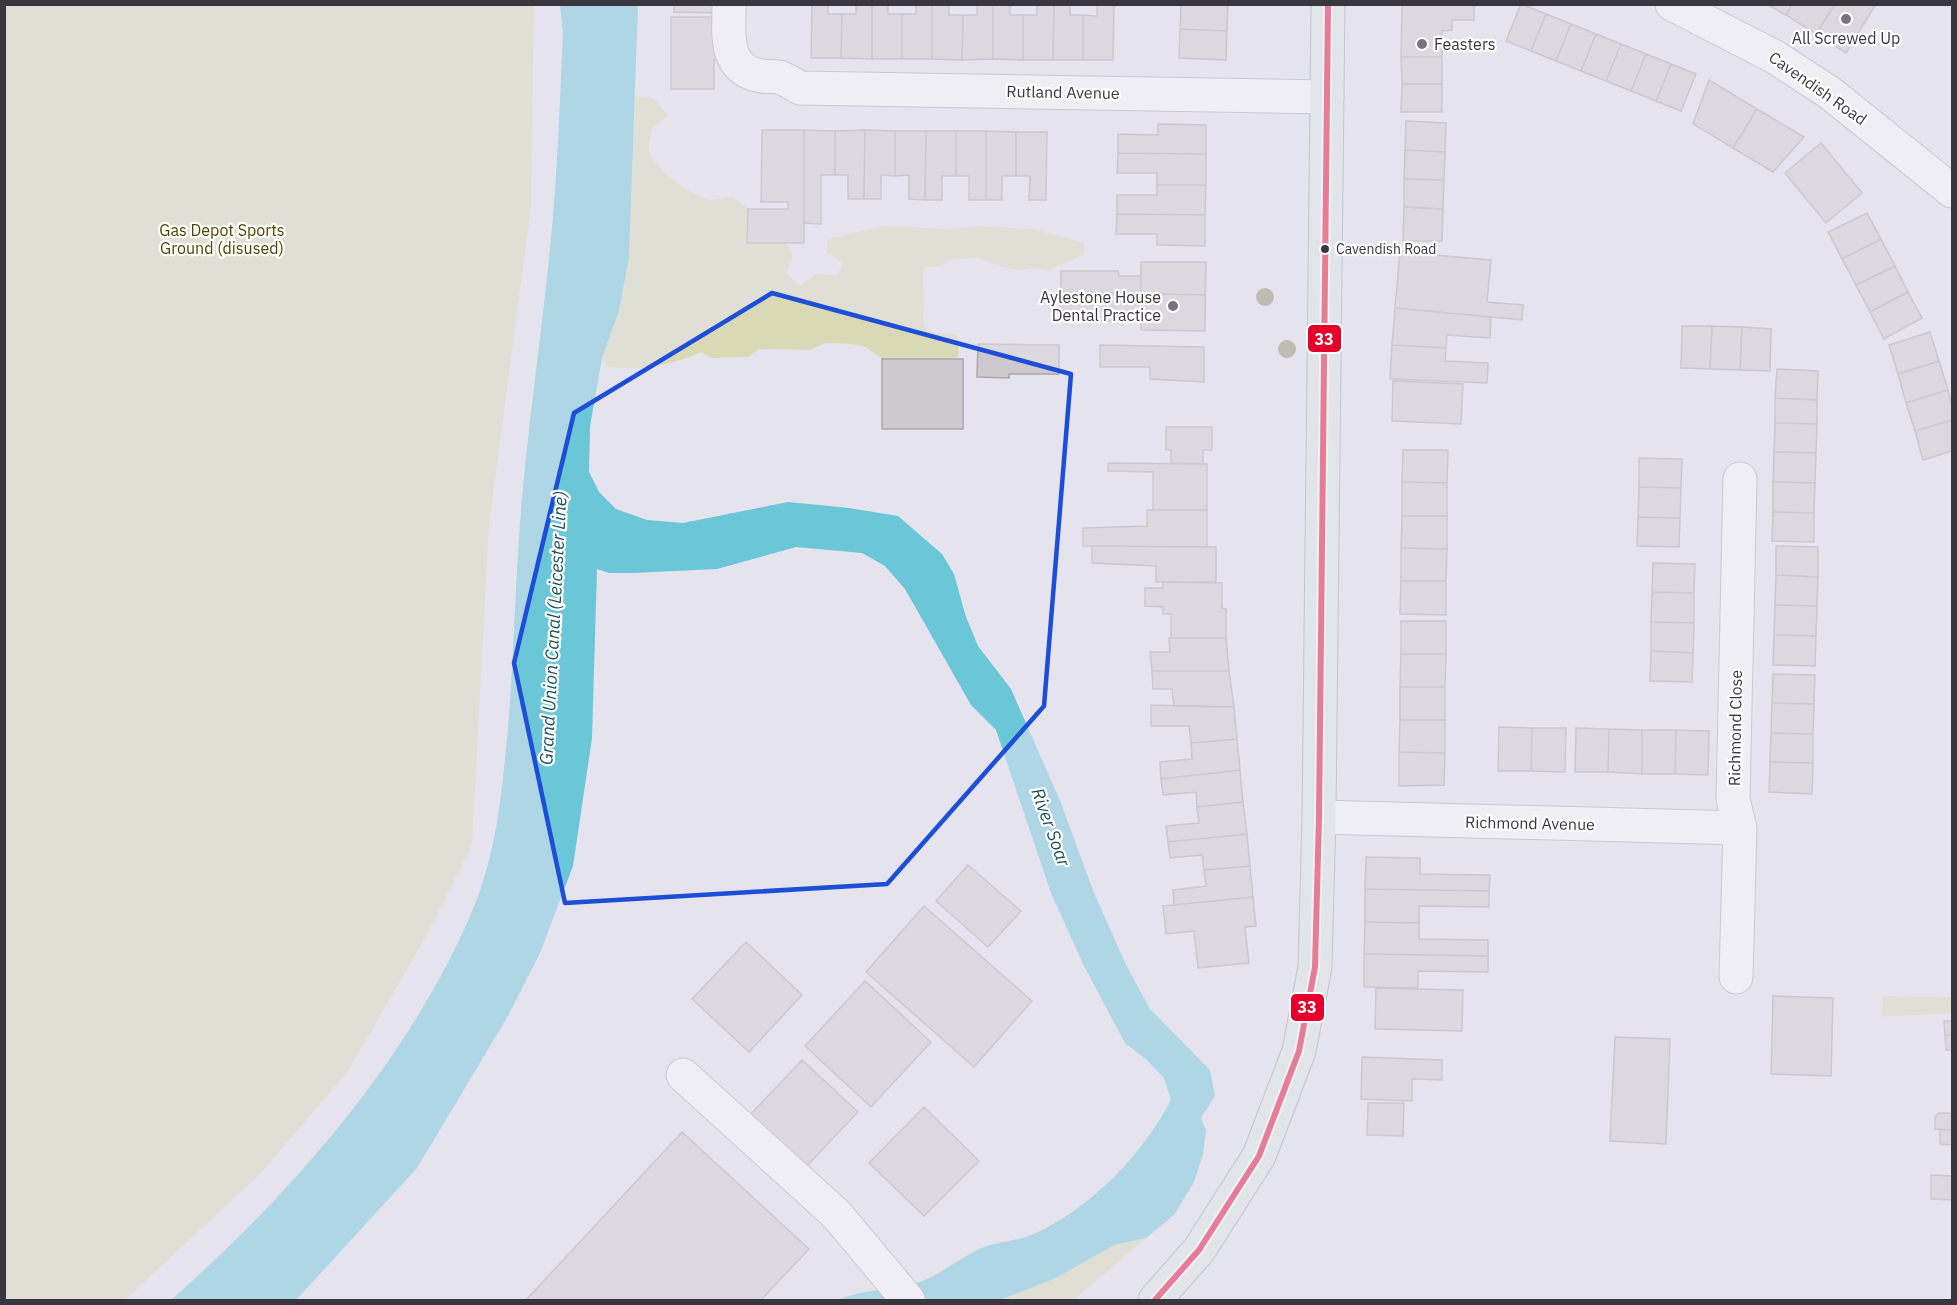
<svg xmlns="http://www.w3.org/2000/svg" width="1957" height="1305" font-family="'IBM Plex Sans',sans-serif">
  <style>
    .green { fill: #d9dab5 }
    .water { fill: #6bc6d8 }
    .building { fill: #cec9cf; stroke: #aba6ac; stroke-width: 1.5 }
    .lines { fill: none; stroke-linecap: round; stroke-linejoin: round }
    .minor-casing { stroke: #aaa8b0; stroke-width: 35 }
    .major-casing { stroke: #95a4a4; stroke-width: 35 }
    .minor { stroke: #fbfbfc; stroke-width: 33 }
    .major { stroke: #dbe5e2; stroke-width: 33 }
    .bus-1-casing { stroke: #fff; stroke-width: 10 }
    .bus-1 { stroke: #e4002b; stroke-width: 6 }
    .tree { fill: #8f8e6b }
    .marked { fill: none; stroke: #1d4ed8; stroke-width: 4.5; stroke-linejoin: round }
    .poi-dot { fill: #75737c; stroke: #fff; stroke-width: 2 }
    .bus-dot { fill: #38373f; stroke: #fff; stroke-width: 2 }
    .labels { text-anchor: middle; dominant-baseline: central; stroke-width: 4.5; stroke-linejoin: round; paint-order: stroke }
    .bus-label { font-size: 14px; fill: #38373f; stroke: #fff; text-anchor: start }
    .poi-label { font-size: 16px; fill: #38373f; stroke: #fff }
    .street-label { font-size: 16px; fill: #38373f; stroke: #fff }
    .park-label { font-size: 16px; fill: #484800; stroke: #fff }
    .water-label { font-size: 18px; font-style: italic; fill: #1c515a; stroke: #fff }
    .line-badge { stroke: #fff; stroke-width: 2 }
    .badge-label { font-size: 16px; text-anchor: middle; font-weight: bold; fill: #fff }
  </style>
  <rect width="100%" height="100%" fill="#e5e3ee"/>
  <path class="green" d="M5 4 534 5 531 207 489 525 472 845 428 933 348 1071 261 1173 125 1300H5Z
    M635 96 653 98 668 116 652 128C651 134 649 141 649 147 649 166 690 195 708 199 715 201 724 198 732 197L748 209 747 242 786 243 793 256 786 274 801 286 815 274 838 275 842 262 827 253V239L884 226 950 229 979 226 1033 229 1085 243 1083 255 1048 271 1034 268 1020 270 1001 267 979 258 952 259 940 266 925 267C921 278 923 282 924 292 925 310 920 312 927 332L957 335 959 354 954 359H882L866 347 851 344 826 343 810 350 759 349 748 357 712 358 701 352C673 365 638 371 608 367L602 358 619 311 629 257Z
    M1883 996 1952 997V1013L1882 1017Z
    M1146 1238 1074 1300H1000L1056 1278 1114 1245Z"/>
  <path class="water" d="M560 5H638L629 257 619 311 602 358 590 426 589 472 599 492 616 509 647 520 683 523 788 502 849 508 898 516 942 554 954 574 966 617 978 646 1011 689 1061 803 1094 893 1127 967 1150 1009 1210 1070 1215 1096 1201 1118 1206 1130 1203 1154 1194 1182 1174 1215 1146 1238 1114 1245 1056 1278 1000 1300H838C865 1288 895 1291 922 1281 941 1274 959 1259 977 1250 995 1241 1016 1242 1034 1234 1092 1207 1141 1156 1171 1100L1164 1078 1147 1060 1125 1043 1084 966 1051 893 996 730 971 705 905 589 885 566 862 553 796 547 717 569 633 573H609L597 569 592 738 580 819 573 866 540 953 508 1016 417 1168 296 1300H171C291 1194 407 1062 471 914 492 866 500 811 505 759 513 685 514 611 519 537 526 433 543 330 552 227 558 162 560 97 563 33Z"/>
  <path class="building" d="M674 4H716V13L674 12Z
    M812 4H828V14H842L841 58H811Z
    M856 4H872V59L841 58 842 14H856Z
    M872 4H888V14H902V59H872Z
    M916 4H932V59H902V14H916Z
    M932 4H949V15H963L962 60 932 59Z
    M977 4H993V59L962 60 963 15H977Z
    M993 4H1010V15H1023V60L993 59Z
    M1037 4H1054L1053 60H1023V15H1037Z
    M1054 4H1070V15H1083V60H1053Z
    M1097 4H1114L1113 60H1083V15L1097 16Z
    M1181 4H1228L1227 31 1180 29Z
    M1402 4H1474V20H1452V30L1442 31V57H1401Z
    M1521 4 1546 14 1531 51 1506 41Z
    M1766 4H1792L1786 15Z
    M1792 4H1835L1816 34 1786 15Z
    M1835 4H1876L1846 53 1816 34Z
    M1546 14 1571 24 1556 61 1531 51Z
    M671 17H714L717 60H714V89H671Z
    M1571 24 1596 34 1581 71 1556 61Z
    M1180 29 1227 31 1226 60 1179 58Z
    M1596 34 1621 44 1606 81 1581 71Z
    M1621 44 1646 54 1631 91 1606 81Z
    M1646 54 1671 64 1656 101 1631 91Z
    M1401 57H1442V84H1402Z
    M1671 64 1696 74 1681 111 1656 101Z
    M1709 80 1757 109 1733 148 1693 124Z
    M1402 84H1442V112H1401Z
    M1757 109 1804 137 1773 172 1733 148Z
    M1406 121 1446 123 1445 152 1405 150Z
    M1158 124 1206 125V154L1118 153V134L1158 135Z
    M762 130H804V243H747L748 209H788V202H761Z
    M804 130 835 131V175H821V224L804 223Z
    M865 130 895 131V176L881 175V199H864Z
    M865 130 864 199H848V175H835V131Z
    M895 131H926L925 200 909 199V175L895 176Z
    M926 131H956V176H942V200H925Z
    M956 131H986V200H969V176H956Z
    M986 131 1016 132V176H1002V200H986Z
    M1016 132H1047L1046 200H1029L1030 176H1016Z
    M1821 143 1862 193 1826 223 1785 173Z
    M1405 150 1445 152 1444 180 1404 179Z
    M1118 153 1206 154V185H1157V173H1117Z
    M1404 179 1444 180 1443 209 1404 207Z
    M1157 185H1206L1205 215 1117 214V195H1157Z
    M1404 207 1443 209 1442 241H1403Z
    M1867 213 1881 239 1842 259 1828 232Z
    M1117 214 1205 215V246L1157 245V234H1116Z
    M1881 239 1895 266 1856 285 1842 259Z
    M1400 252 1491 260 1487 302 1523 305 1522 320 1395 308Z
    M1141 262H1206L1205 295 1061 292V271H1118L1119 276H1141Z
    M1141 262H1206L1205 331 1141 330Z
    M1895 266 1908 292 1870 312 1856 285Z
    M1061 292 1205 295V331L1141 330V316H1118L1117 321 1060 319Z
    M1908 292 1922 318 1884 339 1870 312Z
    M1395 308 1491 317 1490 338 1447 335 1446 348 1392 345Z
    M1682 326H1712L1710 369 1681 368Z
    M1712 326 1742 327 1740 370 1710 369Z
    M1742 327 1771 329 1770 371 1740 370Z
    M1930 332 1939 361 1898 374 1889 345Z
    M978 344 1059 345V374H1009V378L977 377Z
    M1100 345 1204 347V382L1150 379V367H1100Z
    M1392 345 1446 348 1445 361 1488 363 1487 383 1390 379Z
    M882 359H963V429H882Z
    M1939 361 1948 390 1906 403 1898 374Z
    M1777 369 1818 371 1817 400 1775 398Z
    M1393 381 1463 384 1461 424 1392 421Z
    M1948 390 1952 406V420L1915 431 1906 403Z
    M1775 398 1817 400V424L1775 423Z
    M1952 420V451L1923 460 1915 431Z
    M1775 423 1817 424 1816 453 1774 452Z
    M1166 427H1212V450H1203V464L1171 463V450H1166Z
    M1403 450H1448L1447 483 1402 482Z
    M1774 452 1816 453 1815 483 1773 482Z
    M1639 458 1682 459 1681 488 1639 487Z
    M1108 463 1207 464V510H1153V472L1108 471Z
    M1402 482 1447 483V516H1402Z
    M1773 482 1815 483 1814 513 1773 512Z
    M1639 487 1681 488 1680 518 1638 517Z
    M1147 510H1207V547L1083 546V528L1147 526Z
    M1773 512 1814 513V542L1772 541Z
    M1402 516H1447V549L1401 548Z
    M1638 517 1680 518 1679 547 1637 546Z
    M1092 546 1216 547V582H1156V566L1092 563Z
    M1776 546 1818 547V577L1776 575Z
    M1401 548 1447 549 1446 581H1401Z
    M1653 563 1695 564 1694 593 1652 592Z
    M1776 575 1818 577 1817 606 1775 605Z
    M1401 581H1446V615L1400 614Z
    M1163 582 1222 583V608L1226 609V638H1171V614H1163V607L1145 606V588H1163Z
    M1652 592 1694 593V623L1651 622Z
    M1775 605 1817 606 1816 636 1774 635Z
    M1401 621H1446V654H1401Z
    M1651 622 1694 623 1693 653 1651 651Z
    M1774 635 1816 636 1815 666 1773 665Z
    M1169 638H1226L1229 671H1152L1150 652H1170Z
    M1651 651 1693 653 1692 682 1650 681Z
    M1401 654H1446L1445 687H1400Z
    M1152 671H1229L1234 707 1174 706 1172 689H1153Z
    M1773 674 1815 675 1814 704 1772 703Z
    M1400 687H1445V720H1400Z
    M1772 703 1814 704 1813 734 1771 733Z
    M1151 705 1234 707 1237 739 1191 743 1189 726H1151Z
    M1400 720H1445V753L1399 752Z
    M1499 727 1532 728 1531 771H1498Z
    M1532 728H1566L1565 772 1531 771Z
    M1576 728 1609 729 1608 772H1575Z
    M1609 729 1642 730V774L1608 772Z
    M1642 730H1676L1675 774H1642Z
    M1676 730 1709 731 1708 775 1675 774Z
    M1771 733 1813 734V763L1770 762Z
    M1237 739 1240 770 1161 779 1160 762 1192 759 1191 743Z
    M1399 752 1445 753 1444 785 1399 786Z
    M1770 762 1813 763 1812 794 1769 792Z
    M1240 770 1243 802 1197 807 1196 792 1163 795 1161 779Z
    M1243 802 1247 834 1168 842 1166 826 1199 823 1197 807Z
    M1247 834 1250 866 1204 870 1202 855 1170 858 1168 842Z
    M1366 857 1420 858V874L1490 875 1489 891 1365 889Z
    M968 865 1021 911 988 947 936 901Z
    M1250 866 1253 897 1174 905 1173 890 1206 886 1204 870Z
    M1365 889 1489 891V907L1419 906V923L1365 922Z
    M1253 897 1256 926 1245 927 1249 963 1198 968 1194 931 1166 934 1163 906Z
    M924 906 1032 1001 974 1067 866 972Z
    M1365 922 1419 923V939L1488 940V956L1364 954Z
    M746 942 802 995 749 1052 692 999Z
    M1364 954 1488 956V972L1418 971V988L1364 987Z
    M865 981 931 1042 871 1107 805 1046Z
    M1376 988 1463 990 1462 1031 1375 1029Z
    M1773 996 1833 998 1831 1076 1771 1074Z
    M1944 1021H1952V1035H1945Z
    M1945 1035H1952V1050H1946Z
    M1615 1037 1670 1039 1666 1144 1610 1141Z
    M1362 1057 1442 1060V1080L1412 1079V1101L1361 1099Z
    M802 1060 858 1112 804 1169 749 1116Z
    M1368 1103H1404L1403 1136 1367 1135Z
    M924 1107 979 1161 924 1216 869 1163Z
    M1939 1113H1952V1130L1935 1129V1117Z
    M1940 1130H1952V1145L1940 1144Z
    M682 1132 809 1249 761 1300H526Z
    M1931 1175 1952 1176V1200L1931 1199Z"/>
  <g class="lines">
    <g class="minor-casing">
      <path id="minor" d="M729 4C729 34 723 69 761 76 767 77 773 76 779 77 786 79 794 85 800 88L1327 97
        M1672 4 1775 57 1830 93 1952 191
        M1319 817 1740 828
        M1736 977 1740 828 1733 799 1740 479
        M683 1075 837 1215 908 1300"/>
    </g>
    <g class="major-casing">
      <path id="major" d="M1155 1300 1199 1250 1259 1156 1299 1051 1315 967 1319 817 1328 4"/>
    </g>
    <use href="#minor" class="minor"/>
    <use href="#major" class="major"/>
    <g class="bus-1-casing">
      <path id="bus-1" d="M1155 1300 1199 1250 1259 1156 1299 1051 1315 967 1319 817 1328 4"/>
    </g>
    <use href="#bus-1" class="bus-1"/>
  </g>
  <g class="tree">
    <circle cx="1265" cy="297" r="9"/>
    <circle cx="1287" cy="349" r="9"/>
  </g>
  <path d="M0 0H1957V1305H0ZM772 293 1071 374 1044 706 887 884 565 903 514 663 574 413Z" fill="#e5e3ee" fill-opacity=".55" fill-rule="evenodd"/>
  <path class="marked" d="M772 293 1071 374 1044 706 887 884 565 903 514 663 574 413Z"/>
  <g class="poi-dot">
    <circle cx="1846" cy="19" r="6"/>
    <circle cx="1422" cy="44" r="6"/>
    <circle cx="1173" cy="306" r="6"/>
  </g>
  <circle class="bus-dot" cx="1325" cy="249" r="5"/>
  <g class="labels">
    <g class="bus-label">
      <text x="1336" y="249">Cavendish Road</text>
    </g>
    <g class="poi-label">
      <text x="1846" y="38">All Screwed Up</text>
      <text x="1434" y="44" text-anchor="start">Feasters</text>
      <text x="1161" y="297" text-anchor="end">Aylestone House<tspan x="1161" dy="18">Dental Practice</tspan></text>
    </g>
    <g class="street-label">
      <text transform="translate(1818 88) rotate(35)">Cavendish Road</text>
      <text transform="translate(1063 92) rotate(1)">Rutland Avenue</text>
      <text transform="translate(1735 728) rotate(-89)">Richmond Close</text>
      <text transform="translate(1530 823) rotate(1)">Richmond Avenue</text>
    </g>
    <g class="park-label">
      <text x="222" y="230">Gas Depot Sports<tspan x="222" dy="18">Ground (disused)</tspan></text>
    </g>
    <g class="water-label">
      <text transform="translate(553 628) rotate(-87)">Grand Union Canal (Leicester Line)</text>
      <text transform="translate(1051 827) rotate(70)">River Soar</text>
    </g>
  </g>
  <g class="line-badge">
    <rect x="1307" y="324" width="35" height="29" rx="6" fill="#e4002b"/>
    <rect x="1290" y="993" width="35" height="29" rx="6" fill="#e4002b"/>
  </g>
  <g class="badge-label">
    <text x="1324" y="345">33</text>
    <text x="1307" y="1013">33</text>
  </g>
  <rect width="1957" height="1305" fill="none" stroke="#38373f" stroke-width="12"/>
</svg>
